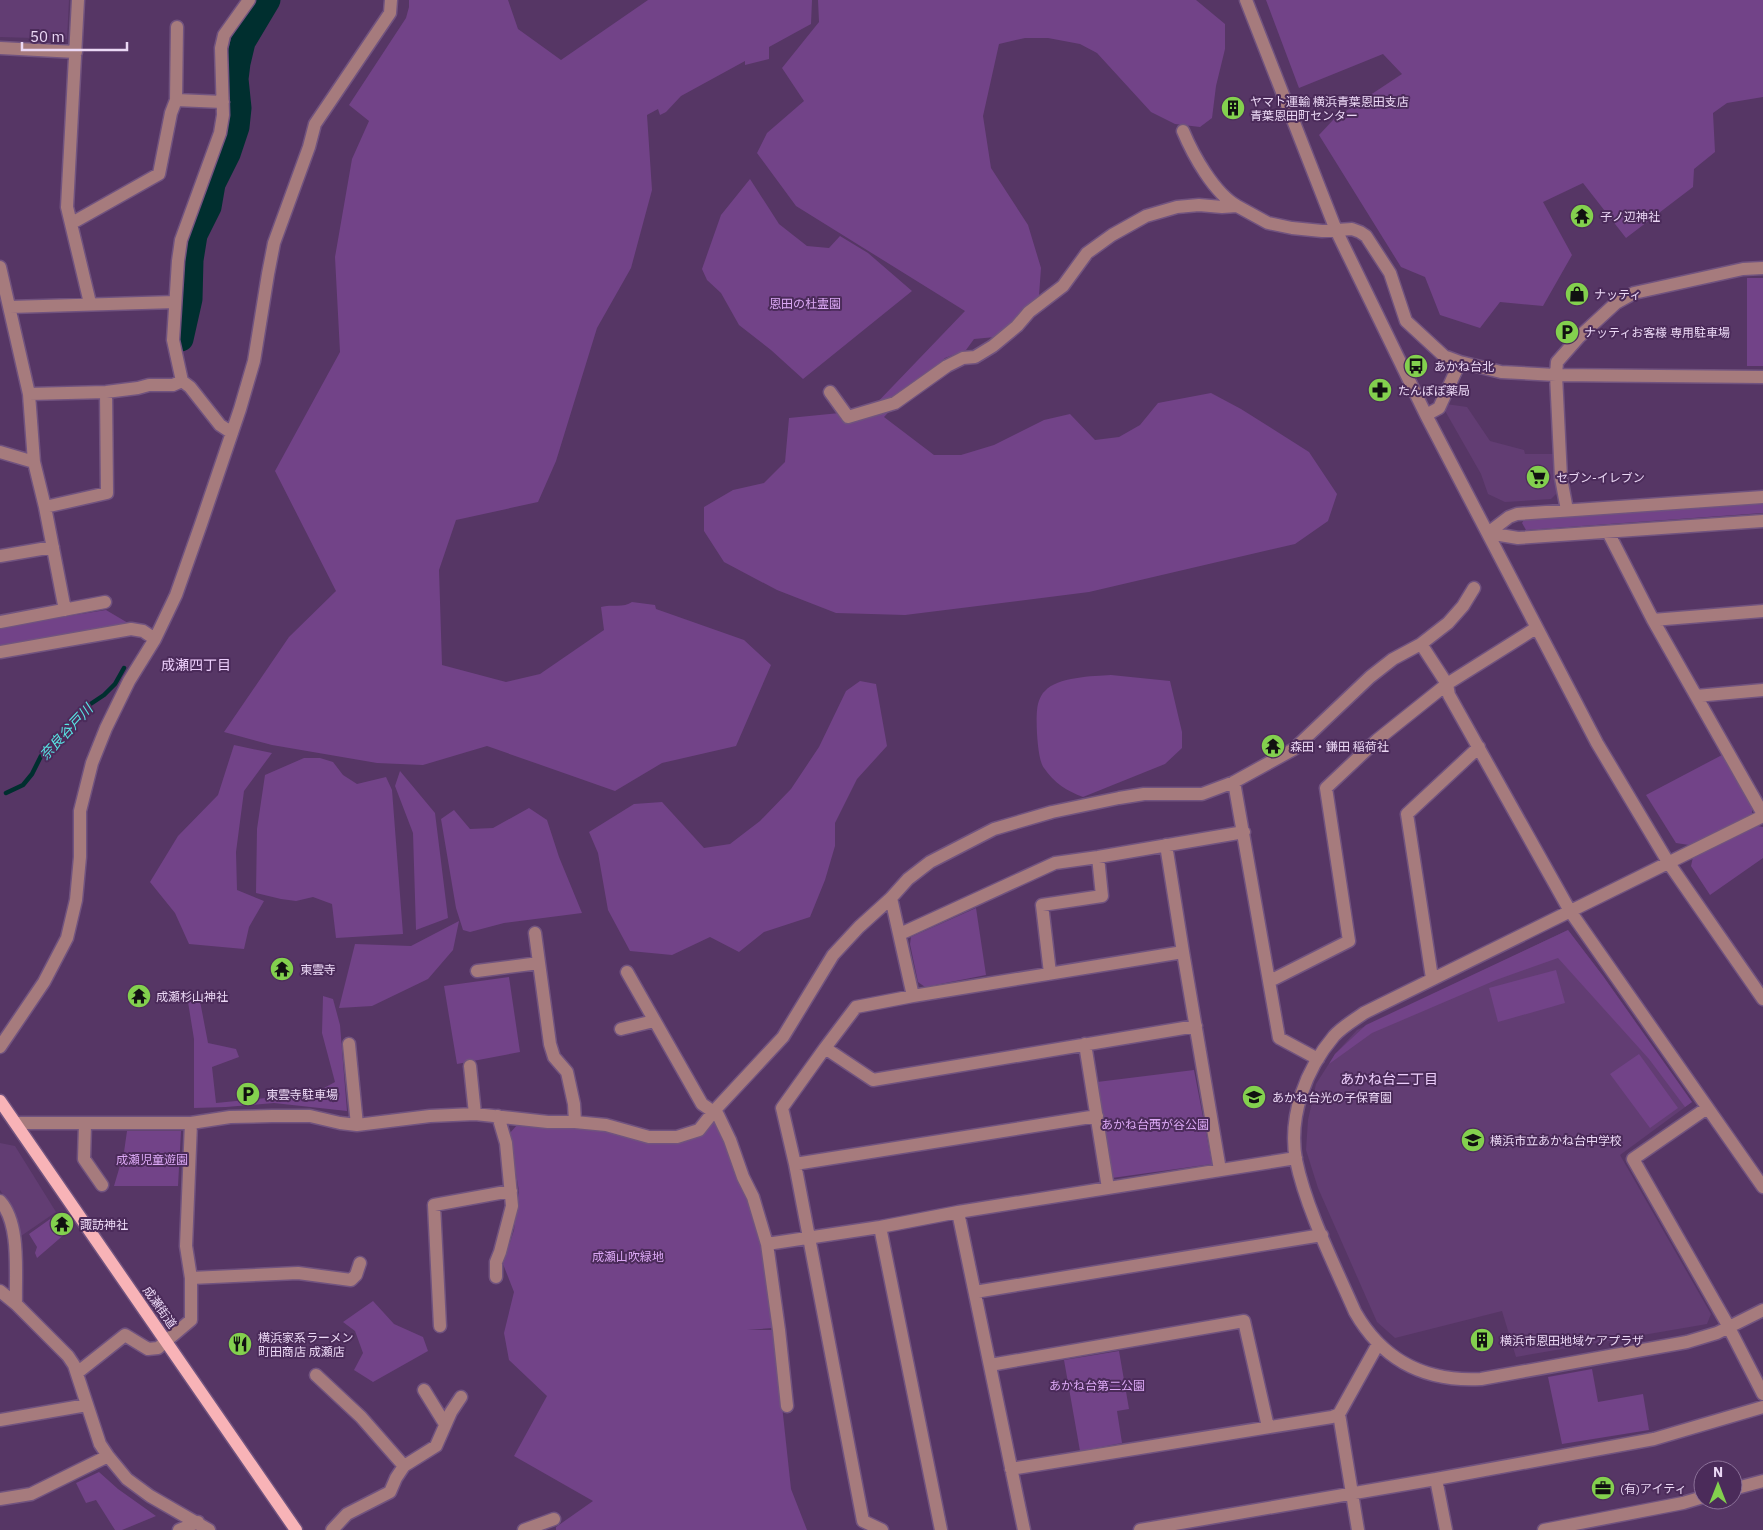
<svg xmlns="http://www.w3.org/2000/svg" width="1763" height="1530" font-family="'IBM Plex Sans','Noto Sans JP',sans-serif">
  <style>
    .built { fill: #623d73 }
    .green { fill: #724388 }
    .lines { fill: none; stroke-linecap: round; stroke-linejoin: round }
    .stream { stroke: #002f2f; stroke-width: 4.5 }
    .river { stroke: #002f2f; stroke-width: 25 }
    .minor-casing { stroke: #71537f; stroke-width: 15 }
    .major-casing { stroke: #71537f; stroke-width: 15 }
    .minor { stroke: #a67b7d; stroke-width: 12 }
    .major { stroke: #f8b3b7; stroke-width: 12 }
    .labels { text-anchor: middle; dominant-baseline: central; stroke-width: 4; stroke-linejoin: round; paint-order: stroke }
    .poi-label { font-size: 12px; fill: #ebd8f5; stroke: #4b2b5a; text-anchor: start }
    .park-label { font-size: 12px; fill: #dca8f5; stroke: #4b2b5a }
    .street-label { font-size: 12px; fill: #ebd8f5; stroke: #4b2b5a }
    .neighbourhood-label { font-size: 14px; fill: #edcffc; stroke: #4b2b5a }
    .water-label { font-size: 14px; font-style: italic; fill: #58e4e3; stroke: #4b2b5a }
  </style>
  <rect width="100%" height="100%" fill="#563665"/>
  <path class="built" d="M0 0H69L67 39 0 37Z
    M1446 404 1467 407 1490 441 1524 450 1525 454H1555L1557 493 1551 499 1505 502 1488 494 1481 474 1444 409Z
    M1568 930 1603 976 1692 1102 1620 1155 1711 1314 1707 1324 1516 1357 1502 1311 1395 1338 1377 1322 1318 1188 1306 1150 1308 1120 1316 1084 1335 1054 1357 1030Z
    M0 1143 15 1146 56 1212 21 1236 18 1222 14 1212 0 1190Z"/>
  <path class="green" d="M409 0H508L518 29 561 60 648 0H812L811 24 769 47V59L745 65V61L681 96 666 112 660 115 658 109 647 115 652 190 631 268 597 328 556 461 538 502 456 520 439 570 442 665 506 682 540 674 604 630 601 607C611 604 624 608 632 602L655 605 656 609 744 640 771 665 736 746 662 763 615 791 487 746 423 765 377 763 272 745 224 732 289 637 336 591 275 471 340 352 335 257 352 159 369 121 349 105 406 18 409 7Z
    M818 0H1196L1225 24V49L1216 86 1212 118 1200 127 1175 124 1151 112 1097 53 1080 44 1048 38H1025L999 44 983 116 991 168 1028 225 1041 268 1038 309 1006 336 974 339 966 350 945 358 899 401 884 417 934 455H961L994 445 1044 420 1070 414 1095 440 1119 437 1140 425 1158 403 1211 393 1241 409 1309 452 1337 494 1328 521 1295 544 1089 592 905 615 836 613 777 590 724 562 704 531V507L733 490 764 483 785 462 789 418 870 410 965 311 796 206 757 153 767 133 804 101 782 68 819 22Z
    M1266 0H1763V97L1727 103 1713 113 1715 152 1694 169 1693 187 1626 238 1583 183 1543 202 1572 255 1543 306 1500 302 1480 328 1440 315 1425 277 1401 267 1319 135 1334 119 1402 74 1383 54 1299 88Z
    M750 179 779 224 807 246 829 248 840 236 868 253 912 291 803 379 771 350 739 325 721 293 707 280 702 269 721 215Z
    M1747 278H1763V366H1747Z
    M1763 504V513L1526 530 1522 523 1524 520Z
    M106 610 128 623 0 646V627Z
    M1111 675 1170 681 1182 732V748L1165 764 1083 797C1067 791 1054 783 1044 768 1037 760 1035 715 1038 704 1039 700 1042 693 1045 691 1057 677 1093 676 1111 675Z
    M860 681 876 684 887 746 857 779 835 823V846L825 880 810 917 764 932 739 952 710 937 672 955 630 951 608 910 598 853 589 832 634 804 662 802 704 848 730 844 760 821 791 789 819 747 846 691Z
    M234 745 272 753 244 791 236 852 237 890 264 901 249 927 244 949 189 944 175 913 150 882 178 836 218 795Z
    M1722 755 1752 807V815L1689 845 1676 843 1646 795Z
    M304 758H320L333 762 343 775 357 784 386 777 392 790 403 934 336 938 332 904 313 897 296 901 281 899 256 893 257 829 265 775Z
    M400 771 435 813 448 918 416 930 413 833 395 786Z
    M529 808 547 820 559 857 582 913 504 923 470 932 463 930 456 908 441 819 454 810 470 829 493 828Z
    M1758 826 1763 827V858L1710 895 1691 866 1693 857Z
    M976 908 986 975 925 987 918 982 910 944 911 937Z
    M459 921 453 950 428 979 372 1006 339 1008 355 944 411 946Z
    M1568 930 1603 976 1692 1102 1685 1107 1649 1059 1558 958 1496 980 1372 1033 1329 1064 1335 1054 1366 1025Z
    M1556 970 1565 1003 1498 1022 1489 988Z
    M509 977 520 1052 457 1064 444 986Z
    M323 996 333 999 340 1025 347 1111 274 1103 226 1107 194 1108V1039L188 1002 200 1001 208 1043 236 1049 239 1057 212 1067 216 1103 266 1098 324 1088 335 1082 322 1033Z
    M1639 1054 1678 1108 1650 1128 1610 1074Z
    M1194 1070 1212 1164 1112 1178 1097 1082Z
    M716 1120 749 1200 763 1253 772 1328 747 1330H779L781 1396 791 1489 807 1530H556V1527L593 1501 514 1456 547 1396 509 1360 504 1333 514 1292 503 1264 514 1230 519 1191 509 1134 518 1124 700 1135Z
    M127 1131H181L178 1186H114L124 1152Z
    M60 1212 73 1227 37 1258 35 1253 37 1247 29 1234Z
    M373 1301 394 1324 423 1337 428 1351 373 1382 354 1370 363 1353 355 1331 343 1322Z
    M1119 1351 1129 1409 1117 1411 1122 1443 1080 1451 1064 1360Z
    M1592 1369 1598 1402 1643 1394 1649 1430 1562 1444 1548 1377Z
    M99 1472 118 1489 156 1516 122 1530H115L96 1500 86 1503 76 1483Z"/>
  <g class="lines">
    <path class="stream" d="M6 793 23 785 32 774 41 756 66 732 89 705 104 695 115 684 124 668"/>
    <path class="river" d="M181 339 190 299 191 260 195 235 209 207 213 184 228 154 237 127 239 108 236 79 238 63 243 42 268 0"/>
    <g class="minor-casing">
      <path id="minor" d="M78 0 67 207 90 303
        M1246 0 1336 230 1426 415 1597 743 1668 862 1763 999
        M0 48 76 52
        M176 100 177 27
        M1183 131C1193 155 1214 193 1237 206
        M72 223 159 174 171 113 176 100 223 102
        M0 267 29 394 34 462 45 507 65 610
        M10 307 175 302
        M830 392 848 417 895 403 947 366 963 358 975 357 993 346 1017 326 1029 312 1063 286 1087 253 1112 235 1146 216 1177 207 1199 205 1222 207 1237 206 1268 223 1292 228 1322 231 1352 229 1360 232 1366 236 1390 273 1406 321 1444 356 1460 362 1501 372 1556 375 1763 377
        M29 394 106 392 138 388 149 385H173L182 381
        M1426 415 1439 408 1460 362
        M232 433 220 425 190 387 182 381 173 340 178 261 181 240 220 133 223 115 221 48 224 35 249 0
        M0 452 34 462
        M45 507 107 493 106 392
        M1567 510 1561 478 1556 375 1557 362 1579 337 1616 303 1634 293 1743 269 1763 268
        M1608 532 1653 620 1763 814
        M1488 533 1509 517 1517 514 1763 497
        M1488 533 1518 538 1763 521
        M0 556 53 547
        M1653 620 1763 611
        M0 622 105 602
        M1421 644 1447 684 1449 695 1570 911 1763 1187
        M0 652 131 629 143 631 155 639
        M1696 696 1763 690
        M1234 782 1279 1038 1318 1059
        M1763 816 1364 1013C1354 1020 1342 1027 1334 1036 1306 1069 1288 1116 1296 1160 1306 1209 1335 1266 1355 1312 1383 1361 1425 1382 1481 1379L1687 1342 1717 1333 1763 1310
        M1166 845 1183 952
        M891 898 913 996
        M535 933 550 1044 554 1057 567 1072 574 1104 575 1122
        M900 934 1055 863 1098 857 1244 832
        M477 971 539 963
        M627 972 702 1104 718 1115 730 1140 743 1177 753 1197 767 1244 779 1330 787 1406
        M1050 973 1042 905 1102 896 1098 857
        M1432 978 1407 814 1479 747
        M1270 981 1349 941 1326 788 1377 740 1447 684 1536 628
        M621 1029 654 1021
        M349 1044 357 1125
        M1085 1044 1108 1188
        M0 1047 44 982 67 938 76 900 80 857V811L92 763 106 728 129 681 155 639 176 595 201 524 240 409 254 361 268 274 274 243 309 147 315 124 390 13 391 0
        M825 1048 856 1007 913 996 1183 952 1220 1170
        M470 1066 475 1114
        M1707 1108 1633 1159 1725 1320 1763 1394
        M16 1123H191L230 1117 272 1116H310L340 1123 357 1125 430 1116 475 1114 548 1122H575L606 1125 649 1137H677L699 1130 714 1111 783 1037 833 955 859 927 891 898 908 879 930 862 994 829 1052 812 1119 798 1144 794H1202L1234 782 1294 749 1370 677 1393 659 1421 644 1448 623 1463 606 1474 588
        M85 1124 84 1159 102 1185
        M795 1164 1097 1116
        M0 1201C21 1224 15 1274 16 1304
        M958 1212 1024 1530
        M880 1227 941 1530
        M767 1244 880 1227 958 1212 1296 1158
        M496 1277V1262L500 1252 512 1206 506 1143 498 1116
        M191 1278 298 1273 351 1280 356 1275 360 1263
        M0 1291 16 1304 68 1356 74 1365 100 1444 108 1456 127 1479 150 1496 209 1530
        M975 1292 1322 1235
        M440 1326 434 1205 511 1191
        M990 1365 1244 1321 1268 1427
        M77 1373 125 1335 148 1349 158 1348 191 1320V1278L186 1246 191 1123
        M316 1375 361 1417 404 1466
        M424 1390 445 1424
        M1339 1414 1358 1530
        M0 1420 87 1405
        M1011 1469 1332 1417 1339 1414 1378 1344
        M1436 1479 1446 1530
        M1733 1489 1763 1481
        M0 1499 31 1494 108 1456
        M179 1530 198 1522
        M332 1530 347 1514 390 1492 396 1478 404 1466 436 1446 451 1412 461 1397
        M524 1530 554 1519
        M882 1530 863 1521 795 1164 782 1108 825 1048 873 1080 1196 1026
        M1140 1530 1436 1479 1654 1439 1763 1407
        M1544 1530 1683 1503 1703 1497"/>
    </g>
    <g class="major-casing">
      <path id="major" d="M0 1101 296 1530"/>
    </g>
    <use href="#minor" class="minor"/>
    <use href="#major" class="major"/>
  </g>
  <defs>
    <g id="building-disc" transform="scale(1.25)"><circle r="9.5" fill="#83d04e" stroke="#4b2b5a"/><path d="M-4-6H4V6H1V3H-1V6H-4ZM-2.5-4.3h1.7v1.8h-1.7ZM.8-4.3h1.7v1.8H.8ZM-2.5-1h1.7V.8h-1.7ZM.8-1h1.7V.8H.8Z" fill="#111"/></g>
    <g id="temple-disc" transform="scale(1.25)"><circle r="9.5" fill="#83d04e" stroke="#4b2b5a"/><path d="M0-6L5-2H3V0L6.5 2.5H4V6H1.5V3h-3V6H-4V2.5H-6.5L-3 0V-2H-5Z" fill="#111"/></g>
    <g id="shop-disc" transform="scale(1.25)"><circle r="9.5" fill="#83d04e" stroke="#4b2b5a"/><path d="M-5-2.5h2.3a2.7 3.5 0 0 1 5.4 0H5L5.5 6h-11ZM-1.5-2.5h3a1.5 2.3 0 0 0-3 0Z" fill="#111"/></g>
    <g id="parking-disc" transform="scale(1.25)"><circle r="9.5" fill="#83d04e" stroke="#4b2b5a"/><path d="M-3.5-5.5H1a3.5 3.5 0 0 1 0 7H-1V5.5H-3.5ZM-1-3.4V-.6H.8a1.4 1.4 0 0 0 0-2.8Z" fill="#111"/></g>
    <g id="bus-disc" transform="scale(1.25)"><circle r="9.5" fill="#83d04e" stroke="#4b2b5a"/><path d="M-5-6H5V4H4V6H2V4H-2V6H-4V4H-5ZM-3.5-4V0h7V-4ZM-3.5 1.2v1.5H-2V1.2ZM2 1.2v1.5H3.5V1.2Z" fill="#111"/></g>
    <g id="pharmacy-disc" transform="scale(1.25)"><circle r="9.5" fill="#83d04e" stroke="#4b2b5a"/><path d="M-2-6h4v4h4v4h-4v4h-4v-4h-4v-4h4Z" fill="#111"/></g>
    <g id="supermarket-disc" transform="scale(1.25)"><circle r="9.5" fill="#83d04e" stroke="#4b2b5a"/><path d="M-6-5.5h2.5l.6 2H6L4.5 2H-2.5L-4.4-4H-6ZM-1.5 3.2a1.3 1.3 0 1 0 .1 0ZM3 3.2a1.3 1.3 0 1 0 .1 0Z" fill="#111"/></g>
    <g id="school-disc" transform="scale(1.25)"><circle r="9.5" fill="#83d04e" stroke="#4b2b5a"/><path d="M0-5L7-2L0 1L-7-2ZM-4 1L0 2.5L4 1V4Q0 6-4 4Z" fill="#111"/></g>
    <g id="restaurant-disc" transform="scale(1.25)"><circle r="9.5" fill="#83d04e" stroke="#4b2b5a"/><path d="M-5-6h1v4h1v-4h1v4h1v-4h1v5L-1.5 .5V6h-2V.5L-5-1ZM5-6V6H3V1.5H1.5Q1.5-4 5-6Z" fill="#111"/></g>
    <g id="office-disc" transform="scale(1.25)"><circle r="9.5" fill="#83d04e" stroke="#4b2b5a"/><path d="M-6-3h4V-5.5h4V-3h4V5H-6ZM-1-4.5V-3h2v-1.5ZM-6 0V1H6V0Z" fill="#111"/></g>
  </defs>
  <g fill-rule="evenodd">
    <use href="#building-disc" x="1233" y="108"/>
    <use href="#temple-disc" x="1582" y="216"/>
    <use href="#shop-disc" x="1577" y="294"/>
    <use href="#parking-disc" x="1567" y="332"/>
    <use href="#bus-disc" x="1416" y="366"/>
    <use href="#pharmacy-disc" x="1380" y="390"/>
    <use href="#supermarket-disc" x="1538" y="477"/>
    <use href="#temple-disc" x="1273" y="746"/>
    <use href="#temple-disc" x="282" y="969"/>
    <use href="#temple-disc" x="139" y="996"/>
    <use href="#parking-disc" x="248" y="1094"/>
    <use href="#school-disc" x="1254" y="1097"/>
    <use href="#school-disc" x="1473" y="1140"/>
    <use href="#temple-disc" x="62" y="1224"/>
    <use href="#building-disc" x="1482" y="1340"/>
    <use href="#restaurant-disc" x="240" y="1344"/>
    <use href="#office-disc" x="1603" y="1488"/>
  </g>
  <g class="labels">
    <g class="poi-label">
      <text x="1250" y="101">ヤマト運輸 横浜青葉恩田支店<tspan x="1250" dy="14">青葉恩田町センター</tspan></text>
      <text x="1600" y="216">子ノ辺神社</text>
      <text x="1594" y="294">ナッティ</text>
      <text x="1584" y="332">ナッティお客様 専用駐車場</text>
      <text x="1434" y="366">あかね台北</text>
      <text x="1398" y="390">たんぽぽ薬局</text>
      <text x="1556" y="477">セブン-イレブン</text>
      <text x="1290" y="746">森田・鎌田 稲荷社</text>
      <text x="300" y="969">東雲寺</text>
      <text x="156" y="996">成瀬杉山神社</text>
      <text x="266" y="1094">東雲寺駐車場</text>
      <text x="1272" y="1097">あかね台光の子保育園</text>
      <text x="1490" y="1140">横浜市立あかね台中学校</text>
      <text x="80" y="1224">諏訪神社</text>
      <text x="258" y="1337">横浜家系ラーメン<tspan x="258" dy="14">町田商店 成瀬店</tspan></text>
      <text x="1500" y="1340">横浜市恩田地域ケアプラザ</text>
      <text x="1620" y="1488">(有)アイティ</text>
    </g>
    <g class="park-label">
      <text x="805" y="303">恩田の杜霊園</text>
      <text x="1155" y="1124">あかね台西が谷公園</text>
      <text x="152" y="1159">成瀬児童遊園</text>
      <text x="628" y="1256">成瀬山吹緑地</text>
      <text x="1097" y="1385">あかね台第二公園</text>
    </g>
    <g class="street-label">
      <text transform="translate(160 1307) rotate(55)">成瀬街道</text>
    </g>
    <g class="neighbourhood-label">
      <text x="196" y="665">成瀬四丁目</text>
      <text x="1389" y="1079">あかね台二丁目</text>
    </g>
    <g class="water-label">
      <text transform="translate(66 732) rotate(-47)">奈良谷戸川</text>
    </g>
  </g>
  <g transform="translate(1718 1485)"><circle r="24" fill="#4b2b5a" stroke="#8b7098"/>
  <path d="M0-4L9 19L0 12L-9 19Z" fill="#83d04e"/>
  <text y="-8" font-size="14" font-weight="bold" text-anchor="middle" fill="#ebd8f5">N</text>
  </g>
  <path d="M22 42v8h105v-8" fill="none" stroke="#ebd8f5" stroke-width="2.5"/>
  <text x="30" y="42" font-size="15" fill="#ebd8f5" stroke="#4b2b5a" stroke-width="4" paint-order="stroke">50 m</text>
</svg>
